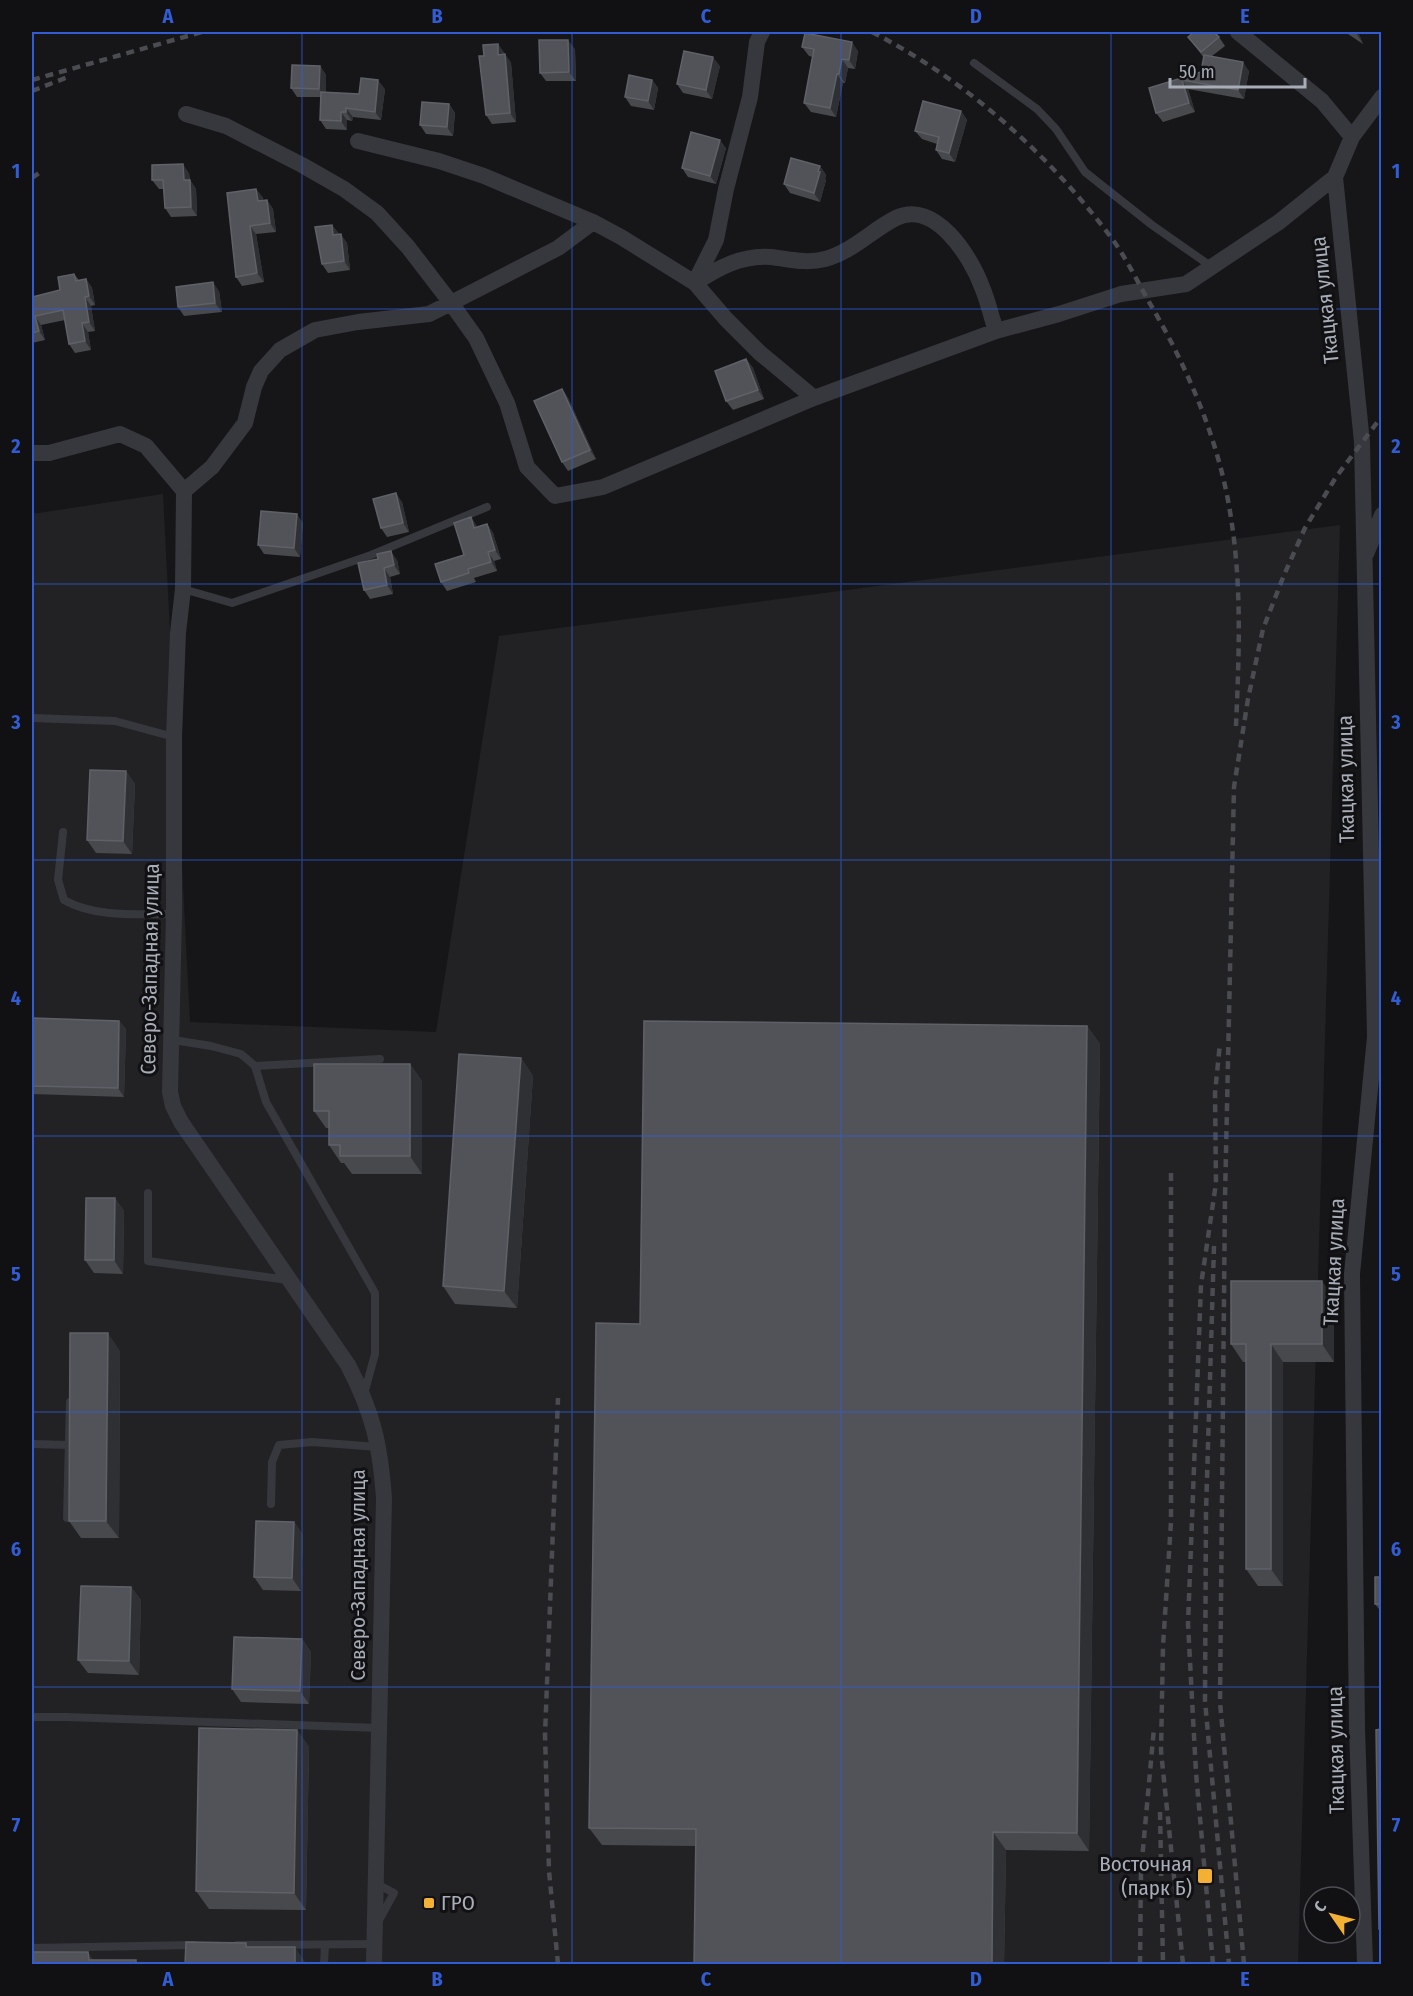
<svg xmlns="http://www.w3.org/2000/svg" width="1413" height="1996" font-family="'Fira Sans Condensed',sans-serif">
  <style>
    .built { fill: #222225 }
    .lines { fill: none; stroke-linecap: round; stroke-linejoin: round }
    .lane { stroke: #37383d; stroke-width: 8 }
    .street { stroke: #37383d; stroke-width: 16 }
    .rail { stroke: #4a4c52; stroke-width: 4.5; stroke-dasharray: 8 6; stroke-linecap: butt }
    .wall { fill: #47494d }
    .shaded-wall { fill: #2f3033 }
    .building { fill: #525359; stroke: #5f6168; stroke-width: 1.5 }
    .grid { fill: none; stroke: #325cd3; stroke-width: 1.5; stroke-opacity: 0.55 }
    .poi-dot { fill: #f2b134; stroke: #111113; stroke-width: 2 }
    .labels { text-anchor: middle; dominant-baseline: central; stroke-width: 6; stroke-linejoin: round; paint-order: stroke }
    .street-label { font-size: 21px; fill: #a8adb8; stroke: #111113 }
    .poi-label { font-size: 21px; fill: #a8adb8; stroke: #111113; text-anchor: end }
    .neatline { fill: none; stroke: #325cd3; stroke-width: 2 }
    .grid-label { font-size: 20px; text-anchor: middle; font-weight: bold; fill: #325cd3 }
  </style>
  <rect width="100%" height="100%" fill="#161618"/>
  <path class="built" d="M163 494 190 1022 436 1032 499 636 1340 525 1298 1964H32V514Z"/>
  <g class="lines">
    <path class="lane" d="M974 63 1037 109 1056 129 1085 172 1152 225 1212 267
      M183 589 232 603 371 555 487 507
      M32 718 115 721 174 737
      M63 832 58 880 64 900C95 918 139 914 174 914
      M173 1040 211 1046 241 1054 255 1066 266 1102 375 1293V1354L364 1394
      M255 1066 380 1059
      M148 1193V1261L288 1280
      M32 1444 69 1445
      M271 1504 272 1462 279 1445 312 1442 378 1447
      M67 1518 70 1402
      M32 1717H67L379 1728
      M377 1884 394 1893 378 1922
      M237 1945 375 1944
      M32 1948 194 1945
      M324 1964 325 1945"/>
    <path class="street" d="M1238 32 1322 101 1352 137
      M186 114 226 126 302 165 344 189 377 213 408 247 451 303 558 248 593 222
      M358 141 439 161 484 176 593 222 621 237 695 283 726 319 760 353 814 398
      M1335 177 1362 442 1375 1037 1352 1274 1357 1729 1365 1964
      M695 282 716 240 726 189 750 97 757 42 762 32
      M695 283C718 268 741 255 771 257 789 259 806 264 825 259 852 252 872 230 896 218 935 199 971 257 982 287 988 301 991 316 996 331
      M32 453H49L120 434 146 446 184 491
      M1366 554 1382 515
      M374 1964 384 1498C380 1444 373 1413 348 1365L181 1122 173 1106 170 1092 174 914V737L178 633 183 589 184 491 212 467 245 423 254 387 261 371 280 350 315 330 358 322 429 314 451 303 476 338 507 403 527 467 555 496 603 487 814 398 996 331 1059 314 1121 294 1186 284 1279 222 1335 177 1352 137 1382 97"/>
    <path class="rail" d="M872 32C967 81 1049 154 1113 240 1128 261 1139 285 1152 307 1189 371 1220 443 1231 518 1242 587 1239 656 1236 726
      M32 80 202 32
      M32 91 68 77
      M32 178 39 173
      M1171 1173V1522L1163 1646 1161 1751 1183 1964
      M1214 1246 1206 1512 1205 1701 1229 1964
      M1160 1812 1163 1964
      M558 1964 549 1871 545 1735 558 1398
      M1140 1964 1141 1871 1154 1728
      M1213 1964 1196 1773 1188 1624 1201 1285 1216 1183 1215 1093 1220 1043
      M1244 1964 1220 1702 1225 1198 1234 787 1248 699 1263 629 1284 575 1305 528 1336 477 1382 416"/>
  </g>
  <path class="wall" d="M1345 32H1358L1363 44Z
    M1188 37H1219L1225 46 1212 56 1249 71 1244 99 1188 89 1195 112 1163 122 1156 113 1149 88 1201 72 1204 58Z
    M498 44 511 63 516 122 492 124 486 115 484 56Z
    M802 47 858 51 855 69 848 68 845 83H843L836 117 811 112 804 103 813 57 809 56Z
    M575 49 576 81H546L540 73Z
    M320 66 326 75V92L359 94 385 89 381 120 353 117 352 121 347 120V130L326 129 320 120 321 97H297L291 88Z
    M720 66 712 99 683 93 677 84Z
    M652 80 658 88 654 110 631 106 625 97Z
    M449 104 455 113 453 136 426 134 420 125Z
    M961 111 967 120 955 162 942 159 936 150 937 144 922 139 915 131Z
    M726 148 716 184 688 177 682 168Z
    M820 166 826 175 825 179 826 180 820 202 790 193 784 184Z
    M189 173 190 180 196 189 197 216 171 217 165 208 164 189H159L152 180Z
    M256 189 263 198V200H267L273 209 276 232 256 234 264 282 242 286 236 277Z
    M332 225 339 234 347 243 350 270 328 273 322 264Z
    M74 274 79 280 86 279 92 288 95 305 91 306 95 331 88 332 91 350 75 353 69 344 65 320 41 325 45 340 32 343V297L60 290Z
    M219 291 222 312 184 316 178 307Z
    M746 359 753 368 764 399 733 410 726 401Z
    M562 389 568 398 596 459 568 471 562 462Z
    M402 502 409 532 387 537 381 528Z
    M303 523 300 557 264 554 258 545Z
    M487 524 493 533 501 559 494 561 497 571 474 578 476 582 447 591 441 582 464 555 477 527Z
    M397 560 400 574 390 577 393 594 370 599 364 590 358 563Z
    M126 771 135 784 132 854 96 853 87 840Z
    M32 1018 119 1021 126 1029 124 1097 32 1094Z
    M1087 1026 1100 1044 1089 1851 1006 1850 1004 1965H694L696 1846 602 1845 589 1828 640 1324Z
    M521 1058 533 1076 517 1308 455 1304 443 1286Z
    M410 1064 422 1081V1174H352L344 1163H341L329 1145V1128H326L314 1111Z
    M115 1198 124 1211 123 1274 94 1273 85 1260Z
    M1334 1299V1362H1283V1586H1258L1246 1569V1362H1243L1231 1344Z
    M120 1351 119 1538H81L69 1521Z
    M294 1522 303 1535 301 1591 263 1590 254 1577Z
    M1382 1577V1613L1375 1604Z
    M131 1587 141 1600 139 1675 88 1673 78 1660Z
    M302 1639 311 1652 309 1704 241 1702 232 1689Z
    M297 1730 309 1747 306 1910 209 1909 196 1891Z"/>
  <path class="shaded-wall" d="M1356 32H1358L1363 44 1357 35Z
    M568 40 575 49 576 81 569 72Z
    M852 42 858 51 855 69 849 60Z
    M498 44 504 53 505 64 498 55Z
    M505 54 511 63 516 122 510 113Z
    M713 57 720 66 712 99 706 90Z
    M842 59 848 68 845 83 839 74Z
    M1243 62 1249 71 1244 99 1238 90Z
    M320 66 326 75V98L319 89Z
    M837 74 843 83 836 117 830 108Z
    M378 80 385 89 381 120 375 112Z
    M652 80 658 88 654 110 648 101Z
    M1182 80 1188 89 1195 112 1189 103Z
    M449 104 455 113 453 136 447 127Z
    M346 108 353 117 352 121 346 112Z
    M961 111 967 120 955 162 949 153Z
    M341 112 347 120V130L341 121Z
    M720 140 726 148 716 184 710 176Z
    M183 164 189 173 190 189 184 180Z
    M820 166 826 175 825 179 826 180 820 202 814 193Z
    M190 180 196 189 197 216 191 207Z
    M256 189 263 198 264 210 258 201Z
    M267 200 273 209 276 232 270 223Z
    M332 225 339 234 333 235Z
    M250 226 256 234 264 282 257 273Z
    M341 234 347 243 350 270 344 261Z
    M86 279 92 288 95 305 89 296Z
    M213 282 219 291 222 312 215 303Z
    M85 297 91 306 95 331 89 322Z
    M35 316 41 325 45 340 39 331Z
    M82 323 88 332 91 350 85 341Z
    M746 359 753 368 764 399 758 390Z
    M562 389 568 398 596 459 590 450Z
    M396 493 402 502 409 532 403 523Z
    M297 514 303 523 300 557 294 548Z
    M471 517 477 526 480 537 474 528Z
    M487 524 493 533 501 559 495 550Z
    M391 551 397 560 400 574 394 565Z
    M488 552 494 561 497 571 491 562Z
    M384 568 390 577 393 594 387 585Z
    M126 771 135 784 132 854 123 841Z
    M119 1021 126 1029 124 1097 118 1088Z
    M1087 1026 1100 1044 1089 1851 1077 1833Z
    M521 1058 533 1076 517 1308 504 1291Z
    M410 1064 422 1081V1174L410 1156Z
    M115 1198 124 1211 123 1274 114 1260Z
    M1322 1281 1334 1299V1362L1322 1344Z
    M108 1333 120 1351 119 1538 106 1521Z
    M1271 1344 1283 1362V1586L1271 1569Z
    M294 1522 303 1535 301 1591 292 1578Z
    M131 1587 141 1600 139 1675 129 1661Z
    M302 1639 311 1652 309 1704 300 1691Z
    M297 1730 309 1747 306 1910 294 1893Z
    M993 1832 1006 1850 1004 1965H992Z
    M295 1947 307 1965H295Z
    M88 1952 97 1965 89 1960Z"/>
  <path class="building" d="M1194 32H1214L1219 37 1201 52 1188 37Z
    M805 33 852 42 849 60 842 59 839 74H837L830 108 804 103 814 49 802 47Z
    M539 40H568L569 72 540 73Z
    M498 44V55L505 54 510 113 486 115 479 56H484L483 45Z
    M684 51 713 57 706 90 677 84Z
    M1204 55 1243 62 1238 90 1182 80 1189 103 1156 113 1149 88 1201 72Z
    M292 65 320 66 319 89 291 88Z
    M629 75 652 80 648 101 625 97Z
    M361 78 378 80 375 112 346 108V112H341V121L320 120 321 92 359 94Z
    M923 101 961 111 949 153 936 150 939 137 915 131Z
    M422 102 449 104 447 127 420 125Z
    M691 132 720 140 710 176 682 168Z
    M791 158 820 166 818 171 820 172 814 193 784 184Z
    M183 164 184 180H190L191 207 165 208 163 180H152V165Z
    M256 189 258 201 267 200 270 223 250 226 257 273 236 277 227 193Z
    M332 225 333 235 341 234 344 261 322 264 315 227Z
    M74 274 76 281 86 279 89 296 85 297 89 322 82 323 85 341 69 344 63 310 35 316 39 331 32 333V297L60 290 58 277Z
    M213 282 215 303 178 307 176 287Z
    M746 359 758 390 726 401 715 371Z
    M562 389 590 450 562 462 534 401Z
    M396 493 403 523 381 528 373 499Z
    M261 511 297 514 294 548 258 545Z
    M471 517 474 528 487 524 495 550 488 552 491 562 468 569 469 573 441 582 435 564 464 555 454 523Z
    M391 551 394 565 384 568 387 585 364 590 358 563 378 559 377 554Z
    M90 770 126 771 123 841 87 840Z
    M32 1018 119 1021 118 1088 32 1086Z
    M644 1021 1087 1026 1077 1833 993 1832 992 1965H694L696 1829 589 1828 596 1323 640 1324Z
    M459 1054 521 1058 504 1291 443 1286Z
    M314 1064H410V1156H340V1145H329V1111H314Z
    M86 1198H115L114 1260H85Z
    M1231 1281H1322V1344H1271V1569H1246V1344H1231Z
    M70 1333H108L106 1521H69Z
    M256 1521 294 1522 292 1578 254 1577Z
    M1375 1577H1382V1604H1375Z
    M81 1586 131 1587 129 1661 78 1660Z
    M234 1637 302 1639 300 1691 232 1689Z
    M199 1728 297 1730 294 1893 196 1891Z
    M1382 1729V1929H1379L1376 1730Z
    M186 1942 246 1943V1947H295V1965H185Z
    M32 1952H88L89 1960H136V1965H32Z"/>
  <path class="grid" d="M302 32V1964M572 32V1964M841 32V1964M1111 32V1964M32 309H1382M32 584H1382M32 860H1382M32 1136H1382M32 1412H1382M32 1687H1382"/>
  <g class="poi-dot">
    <rect x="1197" y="1868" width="16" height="16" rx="3"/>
    <rect x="423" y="1897" width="12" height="12" rx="3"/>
  </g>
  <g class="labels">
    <g class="street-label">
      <text transform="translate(1325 300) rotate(-96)">Ткацкая улица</text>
      <text transform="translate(1346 779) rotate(-91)">Ткацкая улица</text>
      <text transform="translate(150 969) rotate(-89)">Северо-Западная улица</text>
      <text transform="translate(1334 1262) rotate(-87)">Ткацкая улица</text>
      <text transform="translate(358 1575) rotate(-90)">Северо-Западная улица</text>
      <text transform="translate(1336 1750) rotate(-91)">Ткацкая улица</text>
    </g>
    <g class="poi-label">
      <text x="1192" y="1864">Восточная<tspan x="1192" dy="24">(парк Б)</tspan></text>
      <text x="441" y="1903" text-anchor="start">ГРО</text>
    </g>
  </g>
  <rect width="1413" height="1996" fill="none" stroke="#111113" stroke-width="66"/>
  <g transform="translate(1332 1915) rotate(305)"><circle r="28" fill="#111113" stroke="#4d4f55" stroke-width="1.5"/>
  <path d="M0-4.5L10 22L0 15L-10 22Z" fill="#f2b134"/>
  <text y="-9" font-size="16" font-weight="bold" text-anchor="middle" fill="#a8adb8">С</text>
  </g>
  <path d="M1170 78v9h135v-9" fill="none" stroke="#a8adb8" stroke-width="3"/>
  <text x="1179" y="78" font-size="18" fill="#a8adb8" stroke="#111113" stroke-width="4.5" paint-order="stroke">50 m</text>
  <rect x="33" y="33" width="1347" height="1930" class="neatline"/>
  <g class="grid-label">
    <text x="168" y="23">A</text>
    <text x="437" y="23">B</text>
    <text x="706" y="23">C</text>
    <text x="976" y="23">D</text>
    <text x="1245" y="23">E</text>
    <text x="16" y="178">1</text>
    <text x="1396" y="178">1</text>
    <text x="16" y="453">2</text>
    <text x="1396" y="453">2</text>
    <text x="16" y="729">3</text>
    <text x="1396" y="729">3</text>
    <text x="16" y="1005">4</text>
    <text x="1396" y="1005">4</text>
    <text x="16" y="1281">5</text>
    <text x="1396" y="1281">5</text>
    <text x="16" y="1556">6</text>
    <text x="1396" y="1556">6</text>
    <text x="16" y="1832">7</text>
    <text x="1396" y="1832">7</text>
    <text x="168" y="1986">A</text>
    <text x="437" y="1986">B</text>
    <text x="706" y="1986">C</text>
    <text x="976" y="1986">D</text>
    <text x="1245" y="1986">E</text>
  </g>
</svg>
